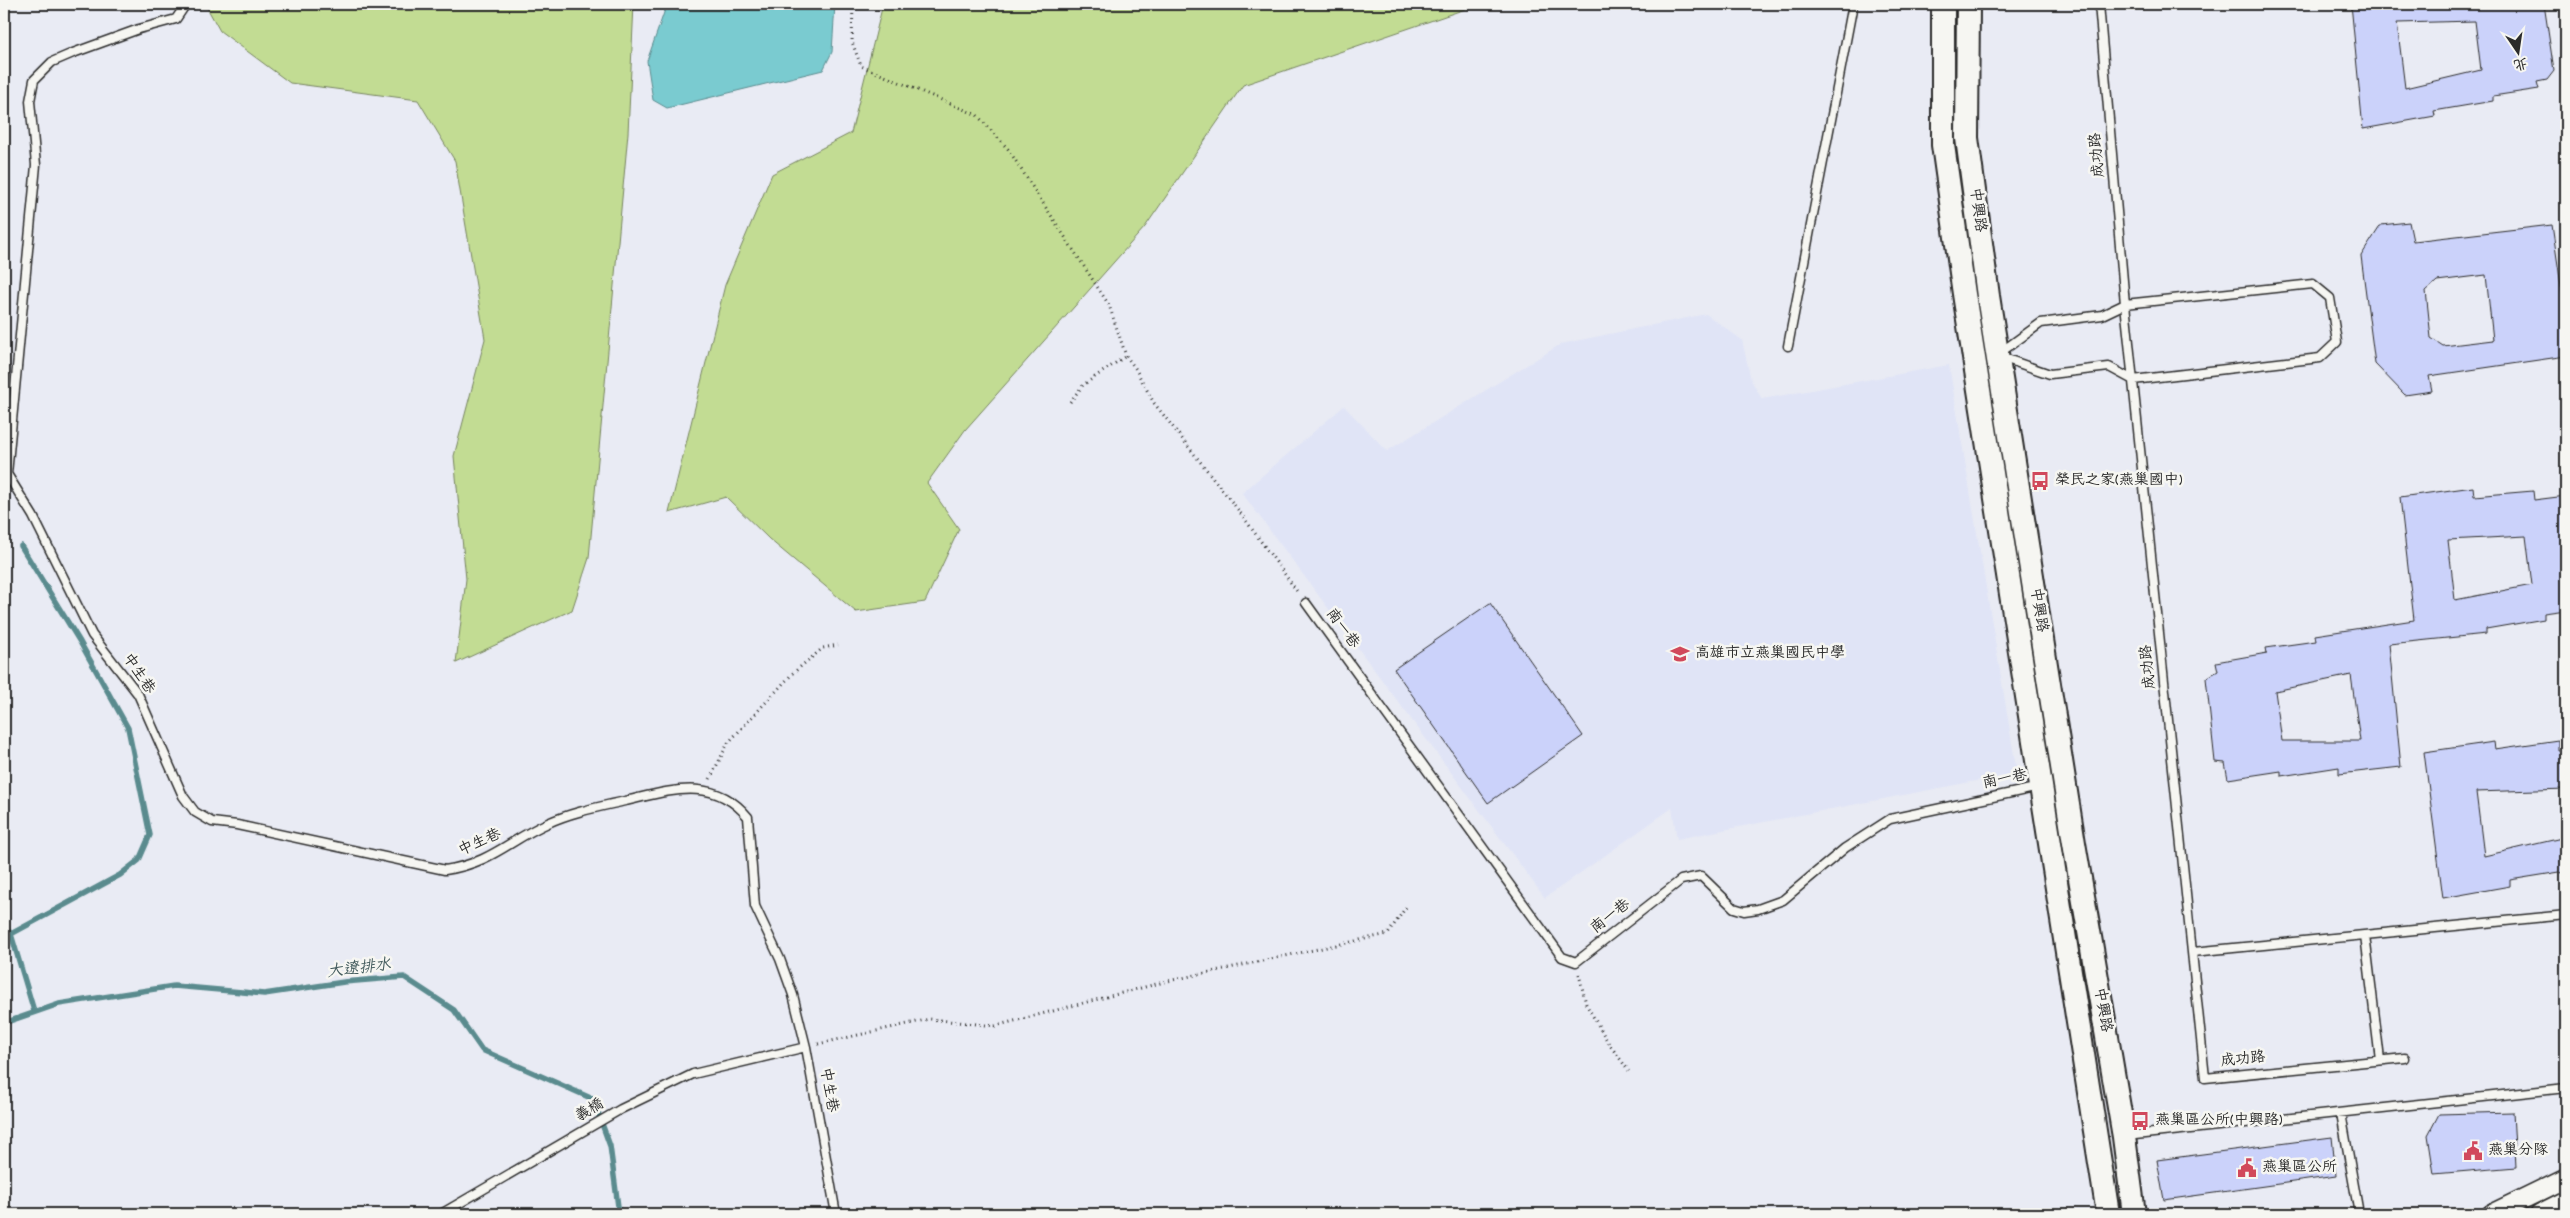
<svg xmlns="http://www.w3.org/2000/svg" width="2570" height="1218" font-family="Dekko,'LXGW WenKai TC',sans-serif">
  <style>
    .built { fill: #e0e4f6 }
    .green { fill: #c2dc93; stroke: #76845f }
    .water { fill: #7acbd0; stroke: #5a8b8e }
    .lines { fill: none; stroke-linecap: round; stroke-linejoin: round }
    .stream { stroke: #5a8b8e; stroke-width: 5.5 }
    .building { fill: #cbd2fa; stroke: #2b2b2b; fill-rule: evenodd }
    .service-casing { stroke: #2b2b2b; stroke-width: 11 }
    .tertiary-casing { stroke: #2b2b2b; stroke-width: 22 }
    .secondary-casing { stroke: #2b2b2b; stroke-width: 26 }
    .path { stroke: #2b2b2b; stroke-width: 3; stroke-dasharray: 1 4; stroke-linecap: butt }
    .service { stroke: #f6f6f2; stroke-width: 8 }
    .tertiary { stroke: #f6f6f2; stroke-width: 19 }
    .secondary { stroke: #f6f6f2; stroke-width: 22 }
    .labels { text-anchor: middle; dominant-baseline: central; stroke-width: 5; stroke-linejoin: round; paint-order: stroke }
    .street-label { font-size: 15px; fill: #2b2b2b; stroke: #f6f6f2 }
    .poi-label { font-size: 15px; fill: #2b2b2b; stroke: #f6f6f2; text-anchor: start }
    .water-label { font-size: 16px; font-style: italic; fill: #435b5d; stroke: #f6f6f2 }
  </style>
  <rect width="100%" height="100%" fill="#e9ebf4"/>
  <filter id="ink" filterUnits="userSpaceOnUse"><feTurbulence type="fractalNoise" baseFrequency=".02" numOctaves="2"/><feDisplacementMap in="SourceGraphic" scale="10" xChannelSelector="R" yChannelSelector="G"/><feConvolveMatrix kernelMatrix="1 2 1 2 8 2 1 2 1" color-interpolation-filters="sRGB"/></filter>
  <g filter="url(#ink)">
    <path class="built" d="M1706 314 1742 340 1751 380 1762 399 1949 365 2017 773 1677 839 1672 808 1545 898 1242 493 1344 406 1387 451 1561 344Z"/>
    <path class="green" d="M205 4H634L628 133 589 558 572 610 456 663 466 579 454 456 485 339 455 161 418 100 290 83 220 31Z
      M883 4H1480L1243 85 1145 227 965 430 927 483 959 529 925 602 856 612 769 539 726 497 669 513 725 285 772 174 851 133Z"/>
    <path class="water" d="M667 4H835L832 52 823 70 667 108 653 100 647 61Z"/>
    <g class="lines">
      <path class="stream" d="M4 926 11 934 34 1011
        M11 934 120 875 139 860 150 835 128 728 80 642 21 546
        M4 1023 59 1004 174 986 264 994 344 982 404 977 454 1010 482 1050 593 1099 610 1146 619 1214"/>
    </g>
    <path class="building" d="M2351 4H2544L2554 71 2547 80 2537 82 2539 89 2493 96V101L2434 111 2435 116 2363 129ZM2475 21 2481 70 2405 88 2397 23Z
      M2409 222 2413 241 2552 225 2566 319V356L2429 376 2432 391 2405 395 2375 364 2361 256 2381 225ZM2486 275 2493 340 2443 346 2431 338 2426 291 2437 281Z
      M2473 487 2474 496 2533 491 2534 500 2566 496V610L2544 613V619L2486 629V634L2389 644 2401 767 2339 774V767L2281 776V771L2228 779 2225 763 2215 762 2206 678 2218 671 2216 662 2267 653 2266 648 2316 641 2315 635 2414 620 2400 497ZM2526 536 2532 585 2455 600 2448 540ZM2351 675 2360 741H2282L2275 691Z
      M1490 603 1583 736 1488 803 1394 669Z
      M2558 740V751L2566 750V789L2476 792 2484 856 2566 837V871L2510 880V886L2443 898 2424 752 2494 742 2495 749Z
      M2513 1112 2516 1167 2434 1174 2428 1135 2439 1114Z
      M2332 1137 2336 1176 2164 1200 2157 1160Z"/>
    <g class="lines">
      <g class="service-casing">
        <path id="service" d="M2099 4 2125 304 2205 1078 2405 1058
          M1788 346 1853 4
          M2001 352 2041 323 2102 315 2125 304 2313 284 2330 298 2337 342 2320 358 2133 380 2109 367 2050 374 2001 357
          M4 474H7L33 516 92 635 138 694 183 796 195 812 212 822 237 825 445 870C492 863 509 840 548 823 572 812 599 807 625 801 669 791 714 775 748 817L755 906 780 959 793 995 806 1047 836 1214
          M7 474 36 165 30 101 34 80 52 62 73 53 139 29 176 19 186 4
          M1306 603 1562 957 1576 962 1681 880 1701 876 1734 908 1744 911 1758 909 1783 900 1845 848 1890 819 2040 787
          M2365 935 2380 1060
          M2193 952 2566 915
          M2341 1113 2359 1214
          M2126 1136 2566 1088
          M441 1214 621 1109 693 1074 806 1047"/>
      </g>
      <g class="tertiary-casing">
        <path id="tertiary" d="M2492 1214 2566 1178
          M2540 1214 2566 1201"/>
      </g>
      <g class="secondary-casing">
        <path id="secondary" d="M1943 4V145L1964 294 2108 1214
          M1968 4 1967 138 1988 296 2074 843 2124 1137 2134 1214"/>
      </g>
      <path class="path" d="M853 4 852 42 861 66 977 115 1008 149 1109 305 1126 356 1135 368 1154 403 1239 511 1299 594
        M1070 402 1083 385 1126 356
        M710 779 728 743 793 673 823 648 838 645
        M1579 974 1586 1004 1609 1044 1629 1071
        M818 1044 930 1019 995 1026 1168 981 1388 934 1408 904"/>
      <use href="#service" class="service"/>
      <use href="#tertiary" class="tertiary"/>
      <use href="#secondary" class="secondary"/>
    </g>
  </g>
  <defs>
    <g id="bus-bare" transform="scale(1.5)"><path d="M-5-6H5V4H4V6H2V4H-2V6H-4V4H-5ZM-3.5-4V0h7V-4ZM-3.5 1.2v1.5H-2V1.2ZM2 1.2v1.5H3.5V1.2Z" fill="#d1495b" stroke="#f6f6f2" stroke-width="2.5" paint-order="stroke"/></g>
    <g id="school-bare" transform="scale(1.5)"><path d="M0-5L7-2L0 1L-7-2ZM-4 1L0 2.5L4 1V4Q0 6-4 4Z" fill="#d1495b" stroke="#f6f6f2" stroke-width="2.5" paint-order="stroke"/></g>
    <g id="civic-bare" transform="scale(1.5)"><path d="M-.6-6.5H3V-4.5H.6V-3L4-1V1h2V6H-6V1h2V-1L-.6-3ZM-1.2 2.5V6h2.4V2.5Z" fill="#d1495b" stroke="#f6f6f2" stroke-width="2.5" paint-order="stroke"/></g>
  </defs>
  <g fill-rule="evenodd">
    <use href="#bus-bare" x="2040" y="481"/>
    <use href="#school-bare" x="1680" y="654"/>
    <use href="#bus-bare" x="2140" y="1121"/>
    <use href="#civic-bare" x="2473" y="1151"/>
    <use href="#civic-bare" x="2247" y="1168"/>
  </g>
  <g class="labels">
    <g class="street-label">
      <text transform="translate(2098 155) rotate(-95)">成功路</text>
      <text transform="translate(1977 210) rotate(83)">中興路</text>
      <text transform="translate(2038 610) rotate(81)">中興路</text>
      <text transform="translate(1342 629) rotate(54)">南一巷</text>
      <text transform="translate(2149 667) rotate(-96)">成功路</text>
      <text transform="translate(138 674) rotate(56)">中生巷</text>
      <text transform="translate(2005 780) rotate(-12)">南一巷</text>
      <text transform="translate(480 843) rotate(-24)">中生巷</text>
      <text transform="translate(1611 917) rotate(-38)">南一巷</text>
      <text transform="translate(2102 1010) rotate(80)">中興路</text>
      <text transform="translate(2243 1060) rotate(-6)">成功路</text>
      <text transform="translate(828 1090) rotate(80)">中生巷</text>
      <text transform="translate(590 1111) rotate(-31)">義橋</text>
    </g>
    <g class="poi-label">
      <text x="2055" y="481">榮民之家(燕巢國中)</text>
      <text x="1695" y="654">高雄市立燕巢國民中學</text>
      <text x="2155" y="1121">燕巢區公所(中興路)</text>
      <text x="2488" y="1151">燕巢分隊</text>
      <text x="2262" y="1168">燕巢區公所</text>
    </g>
    <g class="water-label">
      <text transform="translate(359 969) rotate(-7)">大遼排水</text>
    </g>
  </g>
  <rect width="2570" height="1218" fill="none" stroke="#f6f6f2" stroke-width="20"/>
  <rect x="10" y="10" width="2550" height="1198" fill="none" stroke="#2b2b2b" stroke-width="2" filter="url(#ink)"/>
  <g transform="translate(2518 52) rotate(167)" stroke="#f6f6f2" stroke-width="4" paint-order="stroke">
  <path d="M0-4L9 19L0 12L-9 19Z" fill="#2b2b2b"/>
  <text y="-8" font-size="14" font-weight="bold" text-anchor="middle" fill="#2b2b2b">北</text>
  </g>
</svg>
